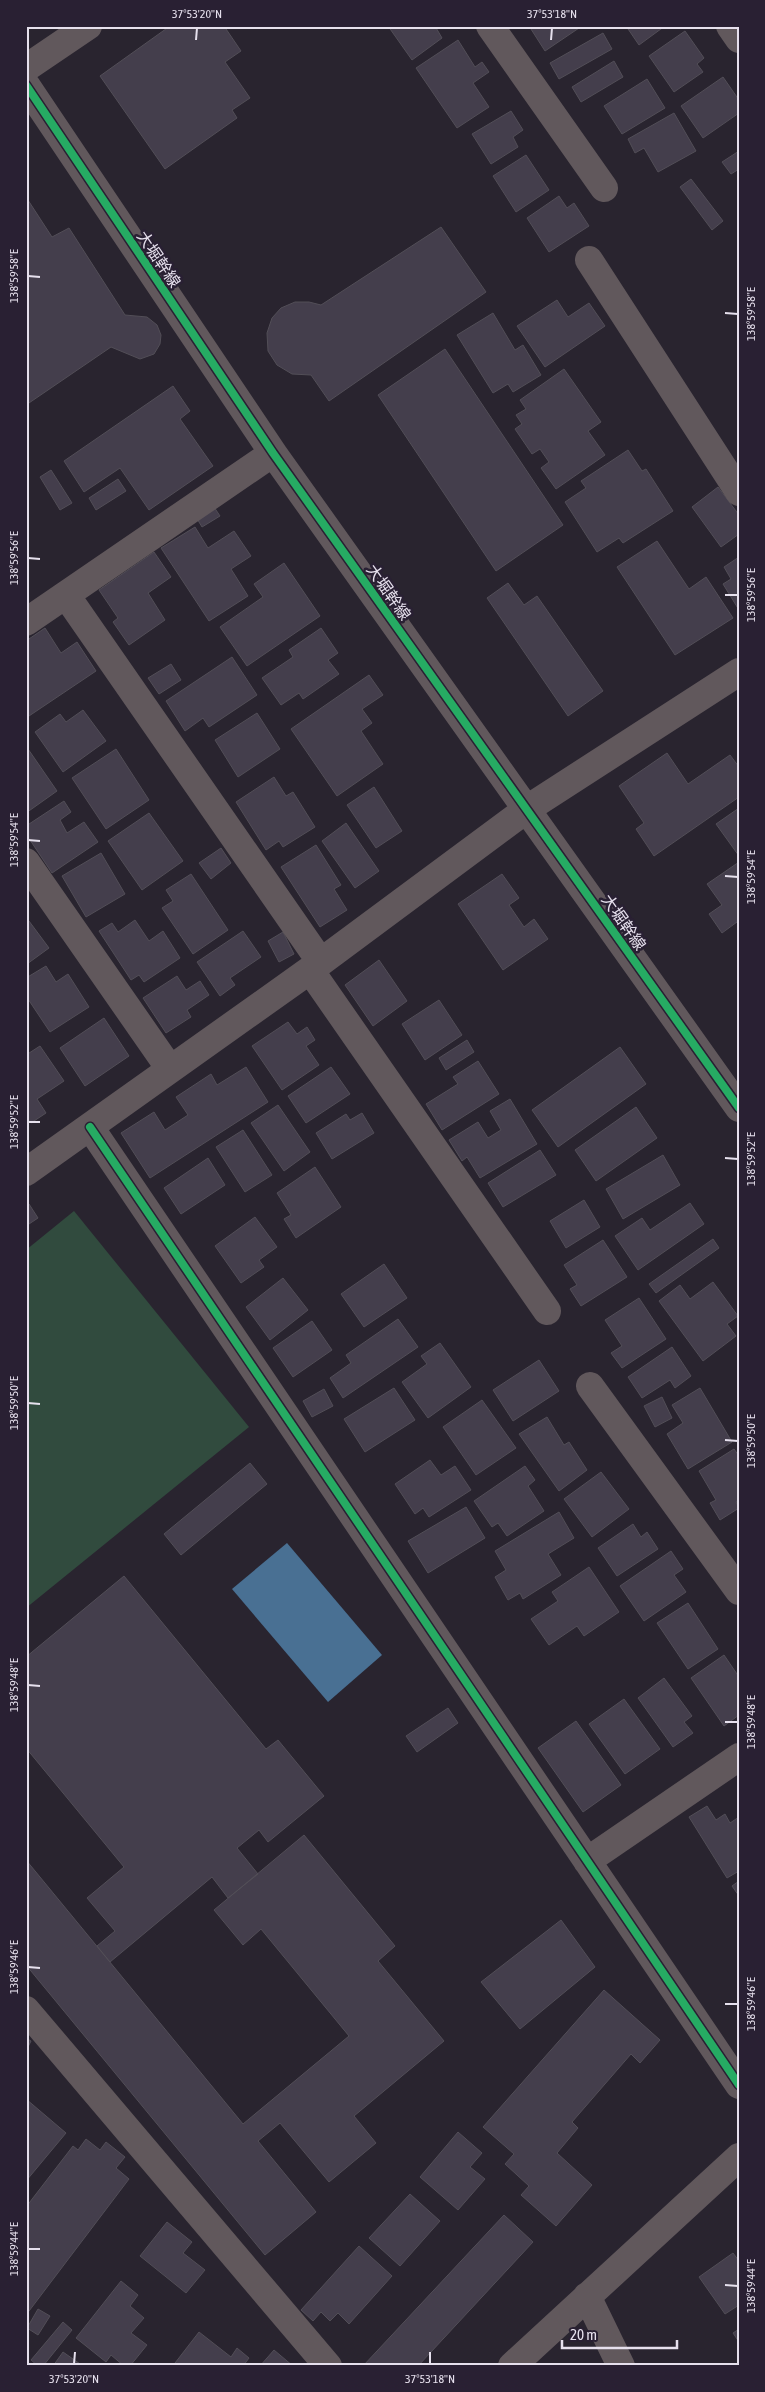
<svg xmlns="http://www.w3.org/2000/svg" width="765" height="2392" font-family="'Asap Condensed','Noto Sans JP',sans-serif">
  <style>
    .green { fill: #314b3e }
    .water { fill: #497093 }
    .building { fill: #443e4c; stroke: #524e57 }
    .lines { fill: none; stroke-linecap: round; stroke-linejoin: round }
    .minor { stroke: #61585c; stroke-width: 28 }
    .cycleway-casing { stroke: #292033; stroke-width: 11 }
    .cycleway { stroke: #26ab63; stroke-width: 8 }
    .ticks { fill: none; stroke: #e6e0ed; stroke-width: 2 }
    .labels { text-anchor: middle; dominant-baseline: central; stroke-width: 5; stroke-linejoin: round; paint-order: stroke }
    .street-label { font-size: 16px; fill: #e6e0ed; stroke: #292033 }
    .neatline { fill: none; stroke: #e6e0ed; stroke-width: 2 }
    .ticks-label { font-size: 12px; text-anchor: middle; fill: #e6e0ed }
  </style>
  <rect width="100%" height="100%" fill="#29242f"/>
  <path class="green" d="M74 1211 249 1427 26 1608V1250Z"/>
  <path class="water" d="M287 1543 382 1655 328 1702 232 1589Z"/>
  <path class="building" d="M170 26H224L241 51 225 62 250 98 232 110 237 118 165 169 100 76Z
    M388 26H435L442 38 412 60Z
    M529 26H582L545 51Z
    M626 26H665L639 45Z
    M685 31 704 58 697 64 703 72 674 92 649 56Z
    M603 33 612 49 559 79 550 63Z
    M458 40 475 67 482 62 489 72 473 83 489 107 457 128 416 68Z
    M614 61 623 77 581 102 572 87Z
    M723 77 739 100V113L703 138 681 106Z
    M647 79 665 108 622 134 604 106Z
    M511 111 523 130 513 137 518 147 491 164 472 134Z
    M674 113 696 151 658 172 644 148 635 153 628 139Z
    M739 151V169L731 174 722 162Z
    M526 155 549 190 516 212 493 176Z
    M691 179 723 221 712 230 680 187Z
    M559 196 567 208 574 203 589 226 549 252 527 218Z
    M26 197 52 237 69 228 125 315 147 317 157 325 161 335 160 344 154 354 140 359 111 347 26 405Z
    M441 227 486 292 329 401 311 375 292 374 277 365 268 351 267 333 272 318 281 308 295 302H309L321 305Z
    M557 300 568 317 589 303 605 326 545 367 517 326Z
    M493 313 515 350 523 345 541 375 513 392 508 384 493 393 457 335Z
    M445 349 563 525 496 571 378 395Z
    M564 369 601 422 588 431 605 455 556 489 541 468 549 462 540 449 532 454 515 429 522 424 516 415 526 409 520 400Z
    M173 386 190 411 180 419 213 466 149 510 120 468 84 492 64 461Z
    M628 450 642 471 646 469 673 511 623 543 619 538 597 552 565 502 586 488 581 481Z
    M51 470 72 503 60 510 40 477Z
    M118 479 126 491 96 510 89 498Z
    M718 487 739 515V534L721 547 692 507Z
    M214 507 220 516 202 527 196 517Z
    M195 527 208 548 234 531 251 556 231 569 248 596 209 621 161 548Z
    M657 541 689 589 706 577 733 618 675 655 617 567Z
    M154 552 171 577 148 593 165 620 129 645 113 622 118 618 99 590Z
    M739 557V610L723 584 731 579 724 567Z
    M284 563 320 616 247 666 220 627 263 597 254 584Z
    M508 583 524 605 537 596 603 691 568 716 487 598Z
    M45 628 61 653 77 642 96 671 26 718V641Z
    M321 628 338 653 328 660 339 674 303 699 299 693 281 705 262 678 293 657 289 650Z
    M232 657 257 695 209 727 203 718 185 731 166 701Z
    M171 664 181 680 159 694 148 678Z
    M369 675 383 695 362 709 372 723 361 731 383 764 337 796 291 729Z
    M83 710 106 741 63 772 35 732 60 714 66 722Z
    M257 713 280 749 238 777 215 740Z
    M26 746 57 791 26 813Z
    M116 749 149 800 106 829 72 778Z
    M667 753 688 784 730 755 739 767V797L654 856 636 829 644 823 619 786Z
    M274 777 286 796 293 792 315 827 283 847 279 841 266 850 236 802Z
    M374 787 402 831 376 848 347 805Z
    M64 801 71 812 60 820 67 833 84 822 98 842 52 873 26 834V826Z
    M739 808V856L716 824Z
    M149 813 183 861 142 890 108 841Z
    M346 823 379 871 355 888 322 841Z
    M316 845 341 885 334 889 347 910 320 927 281 867Z
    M221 848 231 863 211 879 199 863Z
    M101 853 125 894 86 917 62 876Z
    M739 862V924L737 922 722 933 709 914 722 905 707 884Z
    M191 874 228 930 193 954 162 908 173 901 166 890Z
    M502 874 519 898 509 905 524 927 534 919 548 939 503 970 458 904Z
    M26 917 49 948 27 964 26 963Z
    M135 920 149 941 163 931 180 958 144 982 139 975 131 980 99 931 112 923 118 932Z
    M243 931 261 957 230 978 235 985 220 996 197 962Z
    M283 932 294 954 279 962 268 941Z
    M379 960 407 1001 373 1026 345 985Z
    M46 966 56 982 68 974 89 1007 50 1032 26 996V978Z
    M177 976 186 990 200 981 209 995 187 1010 191 1017 166 1033 143 998Z
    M439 1000 462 1035 425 1060 402 1024Z
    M104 1018 129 1056 85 1086 60 1048Z
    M288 1022 297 1034 307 1027 315 1040 306 1046 319 1065 282 1090 252 1046Z
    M467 1040 474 1052 446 1070 439 1058Z
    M40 1046 64 1081 37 1099 46 1113 31 1123 26 1116V1055Z
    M620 1047 646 1084 558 1147 532 1110Z
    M478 1061 499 1094 442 1130 426 1104 458 1084 453 1077Z
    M246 1067 268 1102 150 1178 121 1133 154 1112 165 1130 188 1115 176 1097 211 1074 217 1085Z
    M331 1067 350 1094 306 1123 288 1096Z
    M510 1099 537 1144 480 1178 467 1157 462 1161 449 1140 478 1122 488 1138 501 1130 490 1111Z
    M278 1105 310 1152 284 1171 251 1123Z
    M636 1107 657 1138 596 1181 575 1150Z
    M362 1113 374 1133 332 1159 316 1133 346 1114 350 1120Z
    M243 1130 272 1175 245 1192 216 1147Z
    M540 1150 556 1175 503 1207 488 1183Z
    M663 1155 680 1185 623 1219 606 1189Z
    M208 1158 225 1185 181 1214 164 1188Z
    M315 1167 341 1207 296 1238 284 1219 291 1215 277 1193Z
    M584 1200 600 1227 566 1248 550 1221Z
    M690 1203 704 1224 638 1270 615 1236 642 1218 650 1230Z
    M29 1204 38 1218 26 1226V1206Z
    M255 1217 277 1247 259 1260 264 1267 241 1283 215 1246Z
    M713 1239 719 1248 656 1293 649 1284Z
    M603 1240 627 1277 581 1306 570 1289 577 1285 564 1265Z
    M384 1264 407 1298 364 1327 341 1294Z
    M283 1278 308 1310 270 1340 246 1307Z
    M713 1282 738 1316 727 1324 736 1336 703 1361 659 1301 680 1285 690 1299Z
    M639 1298 666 1339 622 1368 611 1353 622 1346 605 1320Z
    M398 1319 418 1347 343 1398 330 1378 351 1363 346 1355Z
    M312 1321 332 1350 293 1377 273 1348Z
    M440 1343 471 1387 428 1418 402 1382 427 1364 421 1356Z
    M672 1347 691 1376 675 1388 670 1380 642 1398 628 1377Z
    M539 1360 559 1391 513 1421 493 1390Z
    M394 1388 415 1420 365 1452 344 1419Z
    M700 1388 732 1442 688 1469 667 1434 683 1423 672 1405Z
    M324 1389 333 1406 312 1417 303 1401Z
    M662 1397 672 1418 655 1427 644 1406Z
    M482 1400 516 1448 476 1475 443 1427Z
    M547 1417 564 1445 569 1442 587 1470 559 1491 519 1434Z
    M734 1449 739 1456V1500L736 1502 739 1508 720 1520 710 1503 716 1500 699 1471Z
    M430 1460 441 1475 455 1466 471 1490 429 1517 423 1508 415 1514 395 1484Z
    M250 1463 267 1484 181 1555 164 1534Z
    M525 1466 535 1480 528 1486 544 1511 507 1536 498 1523 492 1527 474 1501Z
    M601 1472 629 1509 592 1537 564 1499Z
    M466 1507 485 1538 428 1573 408 1541Z
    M559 1512 574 1538 548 1554 561 1575 523 1599 520 1593 508 1600 495 1577 506 1570 495 1551Z
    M633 1524 641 1537 647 1532 658 1549 617 1576 598 1548Z
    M671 1551 683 1569 674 1575 686 1592 644 1621 620 1586Z
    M589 1567 619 1612 584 1636 577 1626 549 1645 531 1619 558 1601 552 1592Z
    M124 1576 266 1749 278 1740 324 1796 268 1842 259 1830 237 1848 258 1874 228 1898 212 1877 110 1962 97 1946 115 1931 87 1898 124 1867 26 1748V1657Z
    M688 1603 718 1649 688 1669 657 1623Z
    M724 1655 739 1677V1715L724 1726 691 1678Z
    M664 1678 692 1716 684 1722 693 1733 673 1747 638 1698Z
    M624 1699 660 1749 625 1774 589 1724Z
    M448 1708 458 1723 417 1752 406 1736Z
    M576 1721 621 1785 583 1812 538 1748Z
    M707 1806 716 1820 725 1814 730 1823 739 1817V1871L727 1878 689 1817Z
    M304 1835 395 1946 378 1961 444 2041 354 2116 376 2143 329 2182 280 2123 258 2141 316 2212 265 2255 26 1965V1860L243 2124 349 2036 261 1929 243 1945 214 1910Z
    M739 1881V1896L732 1886Z
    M561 1920 595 1967 520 2029 481 1982Z
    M604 1990 660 2040 640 2063 631 2054 572 2122 578 2128 557 2153 592 2185 556 2226 521 2195 529 2186 505 2164 514 2154 483 2127Z
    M26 2038 31 2041 26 2051Z
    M26 2099 66 2133 26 2181Z
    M458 2132 482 2153 470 2167 485 2179 458 2210 420 2177Z
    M86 2139 100 2150 106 2142 125 2157 116 2168 129 2179 26 2315V2207L73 2146 78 2150Z
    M410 2194 440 2221 400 2266 369 2238Z
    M504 2215 533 2242 418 2366H363Z
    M167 2222 192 2242 183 2253 205 2270 186 2293 140 2256Z
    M359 2246 392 2276 349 2324 338 2313 330 2321 321 2312 313 2321 301 2310Z
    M733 2253 739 2261V2305L725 2314 699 2277Z
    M121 2281 138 2295 130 2306 144 2318 131 2333 147 2345 130 2366H124L111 2355 106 2362 76 2338Z
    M38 2309 50 2316 38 2335 27 2328Z
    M63 2322 72 2330 43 2366H38L31 2360Z
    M739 2329V2342L733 2333Z
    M199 2332 231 2357 237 2348 249 2358 243 2366H178L175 2363Z
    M274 2350 293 2366H260Z
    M63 2352 83 2366H53Z"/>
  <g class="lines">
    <path class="minor" d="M490 26 604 188
      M730 26 739 39
      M26 68 88 26
      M26 85 273 453 739 1108
      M589 260 739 492
      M66 595 320 961
      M26 622 273 453
      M26 862 170 1069
      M310 970 547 1311
      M90 1127 739 2085
      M26 1172 310 970 527 809 739 672
      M590 1386 739 1591
      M587 1861 739 1757
      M26 2010 328 2366
      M587 2296 621 2366
      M512 2366 739 2157"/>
    <g class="cycleway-casing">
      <path id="cycleway" d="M26 85 273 453 739 1108
        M90 1127 739 2085"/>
    </g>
    <use href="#cycleway" class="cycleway"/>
  </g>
  <path class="ticks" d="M196 40 197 28M551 40 552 28M28 276 40 277M725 313 738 314M28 558 40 559M725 595H738M28 840 40 841M725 876 738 877M28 1122H40M725 1158 738 1159M28 1403 40 1404M725 1440 738 1441M28 1685 40 1686M725 1722H738M28 1967 40 1968M725 2004H738M28 2249H40M725 2285 738 2286M74 2364 75 2352M430 2364V2352"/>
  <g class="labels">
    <g class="street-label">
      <text transform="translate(159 259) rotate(56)">大堀幹線</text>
      <text transform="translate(389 592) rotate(55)">大堀幹線</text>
      <text transform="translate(624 922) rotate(55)">大堀幹線</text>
    </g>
  </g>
  <rect width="765" height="2392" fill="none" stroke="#292033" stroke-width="55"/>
  <path d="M562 2340v8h115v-8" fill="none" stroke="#e6e0ed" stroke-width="2.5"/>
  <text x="570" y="2340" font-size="15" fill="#e6e0ed" stroke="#292033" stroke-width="4" paint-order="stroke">20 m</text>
  <rect x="28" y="28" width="710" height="2336" class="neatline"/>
  <g class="ticks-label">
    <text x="197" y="18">37°53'20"N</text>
    <text x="552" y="18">37°53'18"N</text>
    <text transform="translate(14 276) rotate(-90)" y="4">138°59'58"E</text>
    <text transform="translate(751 314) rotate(-90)" y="4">138°59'58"E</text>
    <text transform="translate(14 558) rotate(-90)" y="4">138°59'56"E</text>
    <text transform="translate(751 595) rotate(-90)" y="4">138°59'56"E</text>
    <text transform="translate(14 840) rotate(-90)" y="4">138°59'54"E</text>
    <text transform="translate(751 877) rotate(-90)" y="4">138°59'54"E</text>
    <text transform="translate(14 1122) rotate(-90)" y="4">138°59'52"E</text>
    <text transform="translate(751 1159) rotate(-90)" y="4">138°59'52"E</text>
    <text transform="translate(14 1403) rotate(-90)" y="4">138°59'50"E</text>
    <text transform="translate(751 1441) rotate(-90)" y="4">138°59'50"E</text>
    <text transform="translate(14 1685) rotate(-90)" y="4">138°59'48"E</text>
    <text transform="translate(751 1722) rotate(-90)" y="4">138°59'48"E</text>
    <text transform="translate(14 1967) rotate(-90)" y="4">138°59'46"E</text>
    <text transform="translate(751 2004) rotate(-90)" y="4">138°59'46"E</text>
    <text transform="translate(14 2249) rotate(-90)" y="4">138°59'44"E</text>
    <text transform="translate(751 2286) rotate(-90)" y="4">138°59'44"E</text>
    <text x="74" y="2383">37°53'20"N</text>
    <text x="430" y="2383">37°53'18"N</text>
  </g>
</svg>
